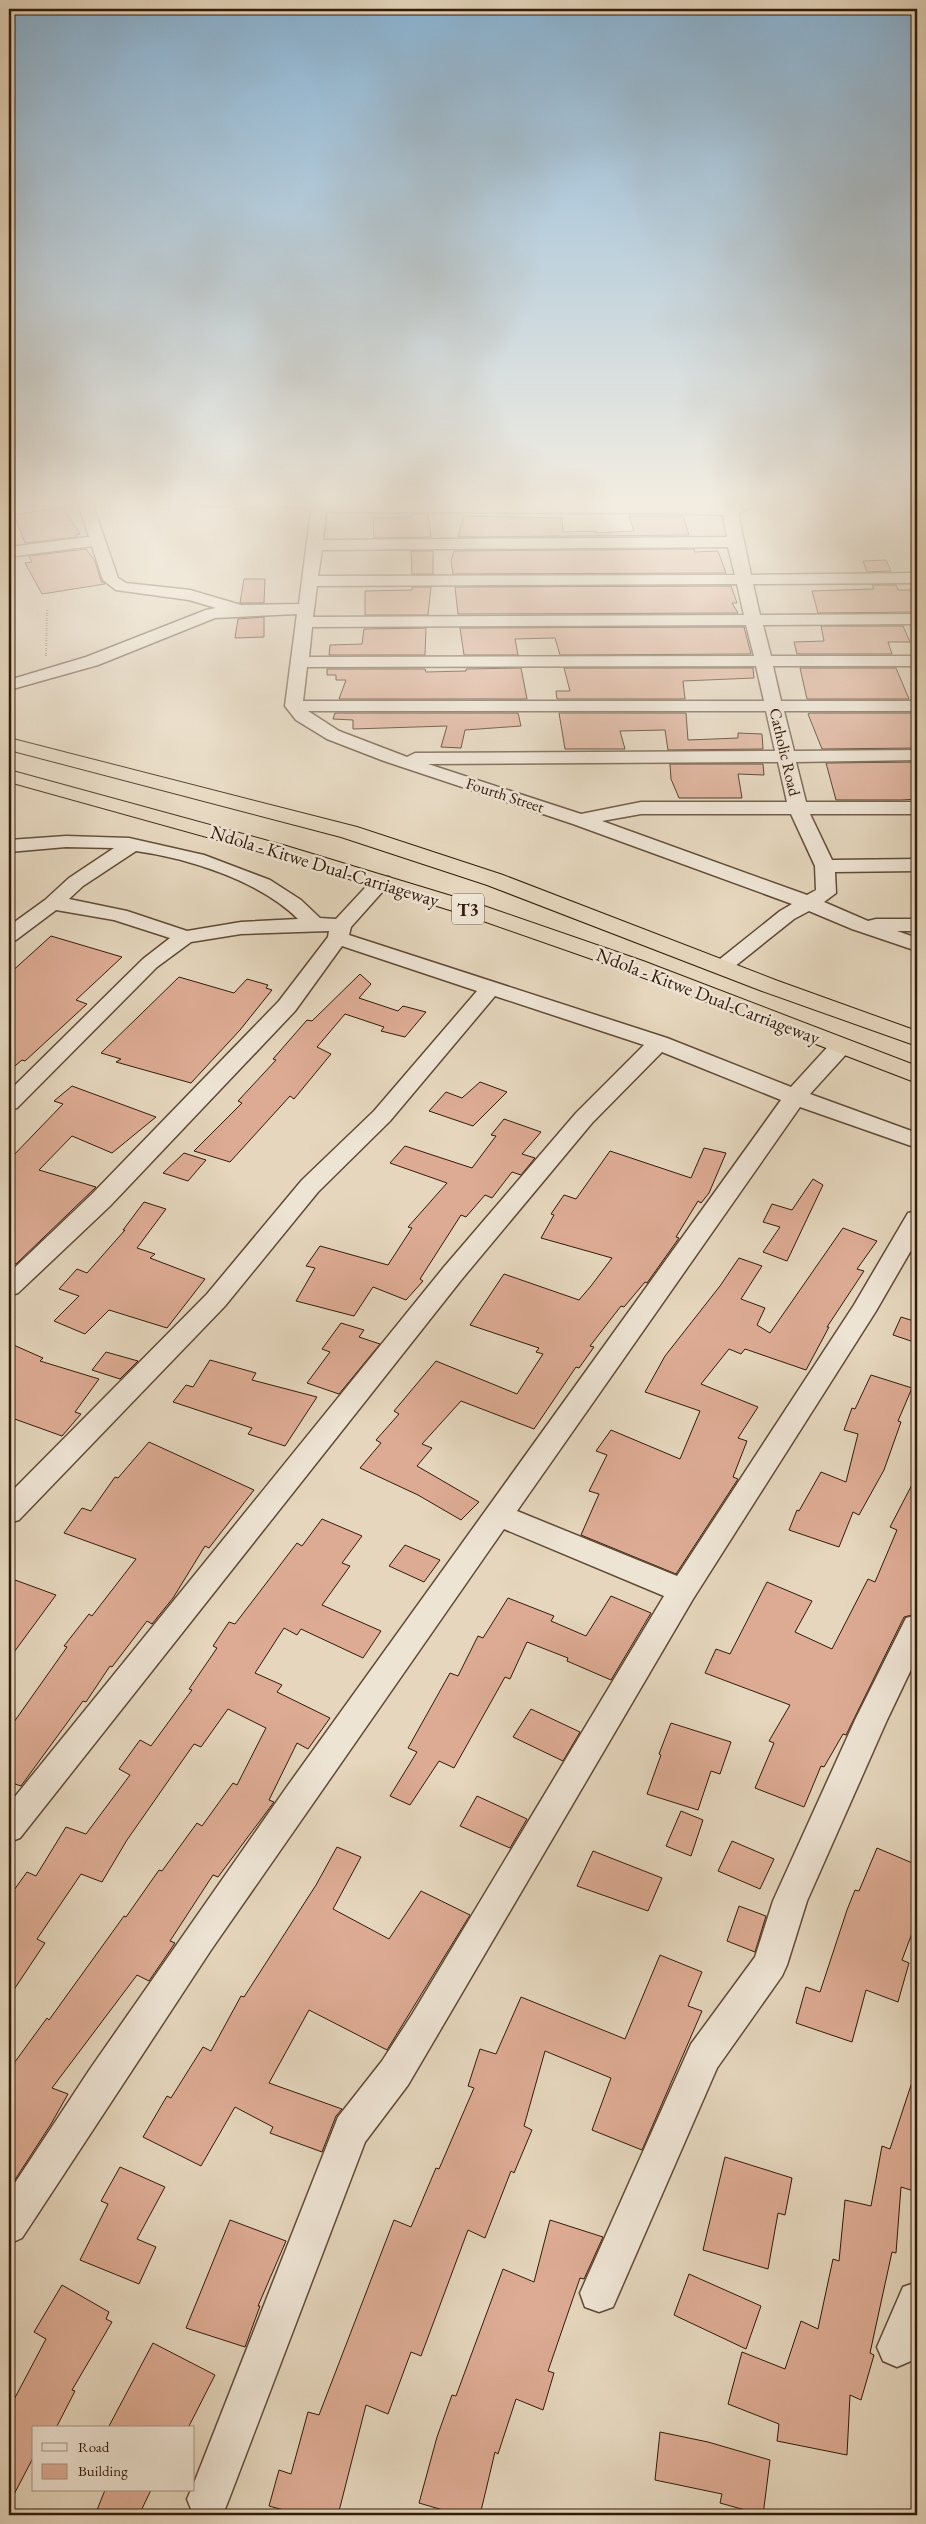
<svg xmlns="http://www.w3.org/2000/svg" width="926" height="2524" font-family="'EB Garamond',serif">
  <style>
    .building { fill: #ddab94; stroke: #331b09 }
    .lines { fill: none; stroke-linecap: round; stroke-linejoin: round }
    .street-casing { stroke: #604a36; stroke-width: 3 }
    .highway-casing { stroke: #331b09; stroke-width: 2 }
    .path { stroke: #331b09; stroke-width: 2; stroke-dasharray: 0.5 2; stroke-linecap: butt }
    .street { fill: #eee4d4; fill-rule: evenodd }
    .highway { fill: #e5d6bd; fill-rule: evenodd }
    .labels { text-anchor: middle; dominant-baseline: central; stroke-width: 5; stroke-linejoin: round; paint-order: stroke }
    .far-street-label { font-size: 16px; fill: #331b09; stroke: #eee4d4 }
    .shield { fill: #eee4d4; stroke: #6b5746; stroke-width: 1 }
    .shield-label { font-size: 18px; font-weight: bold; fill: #331b09 }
    .street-label { font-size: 19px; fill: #331b09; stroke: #eee4d4 }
  </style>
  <rect width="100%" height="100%" fill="#e5d6bd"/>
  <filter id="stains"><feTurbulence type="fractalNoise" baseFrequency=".004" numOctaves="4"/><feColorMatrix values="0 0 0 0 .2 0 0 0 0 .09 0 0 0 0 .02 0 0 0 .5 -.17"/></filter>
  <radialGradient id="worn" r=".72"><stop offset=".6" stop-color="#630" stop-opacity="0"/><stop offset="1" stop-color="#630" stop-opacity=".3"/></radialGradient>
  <path class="building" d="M63 507 80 534 76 535 77 537 25 543 14 515Z
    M411 514H428L431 537 374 538 373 518 411 517Z
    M464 516 562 518 563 532 596 531V533L634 531 629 516H683L689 535 458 537Z
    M86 549 95 561 101 581 105 584 42 594 25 563 32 562 29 556Z
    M694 549 695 552 718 551 726 573 453 574 451 561 454 551Z
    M411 551H433V574H412Z
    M886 560 891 571 867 572 863 561Z
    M244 579H265L264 603H240Z
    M872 585H896L898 590H917V612L818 613 812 591 874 589Z
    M731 586 737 603H732L738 613 458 614 455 587Z
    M412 587H431L428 615H365V591L412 590Z
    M264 617V637L235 638 238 619Z
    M821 626H903L910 642H888L892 654H797L794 642 824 641Z
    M744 627 751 654 560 655 555 638 515 639 518 655H464L460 628Z
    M426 628 425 655H329L330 645 362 644 364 629Z
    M521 668 527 699H339L346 680H336V675H327V669H425L426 672 466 671V669Z
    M564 668H753L754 678 683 681 685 699H557L556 691H570Z
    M800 668H896L909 699H807Z
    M335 713H518L521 726 465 730 461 748 441 747 447 726 353 729V720L333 719Z
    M559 713H686L688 740 738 738V733L762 734 763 749 668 750 665 730 620 731 625 749H565Z
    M810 713H915L917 717V748L822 749 808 714Z
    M917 762V799L902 800H836L826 763Z
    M670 764H763L764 775 738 774 742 798H679L671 779Z
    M51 936 122 957 76 1000 87 1004 25 1061 22 1060 9 1071V974Z
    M360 974 371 984 359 998 398 1011 403 1006 426 1012 405 1037 381 1031 384 1027 345 1014 317 1047 331 1054 294 1099 290 1096 230 1162 194 1151 242 1103 238 1101 276 1060 273 1059 307 1020 312 1021Z
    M179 977 234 993 247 979 268 985 266 988 272 990 240 1030 191 1083 116 1062 121 1059 101 1053Z
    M480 1082 507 1092 473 1126 429 1111 446 1092 462 1098Z
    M72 1086 156 1117 112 1153 72 1136 39 1170 96 1187 16 1264 9 1261V1160L63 1104 54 1101Z
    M504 1119 541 1132 522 1154 535 1158 521 1175 512 1172 492 1198 485 1195 466 1217 461 1215 420 1279 423 1281 406 1300 373 1287 354 1316 296 1301 315 1268 306 1266 320 1246 388 1265 412 1228 408 1227 447 1183 390 1163 405 1146 472 1168 496 1136 491 1135Z
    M704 1148 726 1153 709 1193 701 1203 698 1201 676 1237 679 1238 647 1283 645 1282 624 1307 621 1306 590 1346 594 1347 579 1368 576 1367 534 1429 461 1401 422 1444 432 1448 417 1466 479 1502 461 1520 418 1495 360 1468 381 1443 376 1440 399 1414 394 1411 436 1361 517 1394 543 1354 536 1352 539 1348 470 1325 504 1274 579 1300 591 1286 612 1258 541 1238 554 1215 551 1214 564 1195 576 1199 610 1151 691 1178Z
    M184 1153 206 1160 188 1181 163 1173Z
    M813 1179 823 1185 787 1261 763 1252 780 1227 763 1222 772 1204 792 1210Z
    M144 1202 166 1209 137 1248 155 1254 150 1258 205 1279 167 1328 109 1310 85 1334 54 1321 79 1296 59 1289 77 1269 87 1273 125 1230H123Z
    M843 1228 877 1241 857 1269 864 1271 827 1327H829L806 1370 745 1349 741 1354 729 1349 701 1384 758 1407 738 1438 747 1441 733 1477 738 1479 676 1574 581 1535 599 1494 589 1491 607 1455 596 1451 611 1430 680 1459 700 1411 645 1392 665 1356 720 1286 739 1258 762 1266 741 1299 765 1308 757 1325 770 1333Z
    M901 1317 917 1322V1343L893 1335Z
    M341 1323 364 1330 359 1337 380 1344 339 1394 307 1383 330 1352 322 1349Z
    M9 1343 43 1358 40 1361 99 1379 75 1412 81 1414 62 1436 9 1417Z
    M106 1352 138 1361 120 1379 92 1370Z
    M210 1360 256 1373 252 1380 317 1397 285 1446 248 1434 252 1428 173 1402 186 1385 193 1387Z
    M871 1375 912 1388 898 1421 901 1422 884 1470 859 1515 853 1512 839 1547 789 1530 797 1510 799 1511 821 1472 846 1482 858 1434 844 1430 852 1408 855 1409Z
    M149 1442 254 1490 209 1548 205 1546 173 1598 152 1624 147 1621 112 1667 110 1666 86 1702 83 1701 21 1786 9 1782V1729L67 1647 64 1646 89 1614 92 1616 136 1559 64 1533 82 1508 91 1511 115 1477 118 1478Z
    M917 1475V1602L912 1615 904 1617 846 1735 843 1734 824 1767 821 1766 804 1807 755 1788 774 1743 769 1741 790 1705 705 1673 716 1649 730 1654 767 1582 812 1601 795 1632 832 1649 868 1579 875 1582 897 1530 890 1527Z
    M322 1519 362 1536 342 1563 350 1566 322 1605 381 1631 363 1658 301 1629 297 1635 284 1628 255 1673 282 1685 277 1692 330 1718 308 1749 297 1743 269 1800 274 1802 218 1877 213 1875 170 1941 175 1943 149 1981 137 1975 52 2088 68 2094 51 2124 9 2189V2070L47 2018 49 2020 124 1916 126 1917 159 1870 162 1871 197 1823 202 1826 233 1783 237 1785 266 1728 228 1709 201 1747 194 1744 127 1840 102 1882 81 1874 37 1939 45 1943 9 1997V1897L27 1872 36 1876 66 1827 86 1834 130 1775 119 1769 140 1740 151 1746 192 1690 189 1689 217 1648 213 1646 229 1622 235 1624 297 1543 302 1546Z
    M405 1545 440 1560 424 1582 389 1566Z
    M15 1580 56 1595 9 1659V1588Z
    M611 1596 651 1613 611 1680 567 1661 568 1658 527 1642 510 1679 505 1677 454 1768 439 1761 410 1805 390 1796 417 1752 408 1748 450 1673 458 1676 478 1636 483 1638 508 1598 554 1616 551 1621 586 1636Z
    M531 1709 580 1732 563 1761 513 1737Z
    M671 1723 731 1742 720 1774 711 1771 698 1810 647 1794 661 1755 659 1754Z
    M477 1796 527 1819 510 1848 460 1826Z
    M681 1811 703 1820 691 1856 666 1846Z
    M732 1841 774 1859 760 1889 718 1871Z
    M337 1847 361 1857 333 1909 389 1939 421 1891 470 1915 387 2050 309 2010 269 2083 342 2109 336 2116 322 2152 270 2133 273 2127 235 2107 201 2166 143 2137 167 2096 171 2098 203 2047 211 2051 241 1996 244 1997 316 1885Z
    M877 1848 917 1865V1920L902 1960 909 1963 898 2002 866 1990 852 2042 796 2023 806 1987 820 1992 847 1910 855 1890 859 1891Z
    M593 1851 662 1878 648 1911 577 1886Z
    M739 1906 766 1916 755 1952 727 1941Z
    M660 1955 702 1972 688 2006 702 2011 642 2150 592 2130 611 2078 545 2051 524 2126 532 2130 514 2173 511 2171 485 2238 468 2230 421 2356 411 2352 388 2414 366 2405 338 2515H302L269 2506 279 2470 291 2474 308 2412 319 2415 394 2220 411 2227 436 2168 439 2169 474 2088 468 2086 480 2049 496 2054 521 1997 625 2039Z
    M913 2079H917V2192L901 2187 896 2253 892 2252 870 2353 874 2355 861 2400 850 2395 847 2455 777 2441 779 2424 728 2404 742 2352 785 2369 801 2321 818 2329 833 2259 839 2261 845 2200 871 2206 882 2146 890 2149Z
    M725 2157 792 2178 785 2215 778 2213 768 2269 703 2250Z
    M120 2167 165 2187 137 2239 156 2247 139 2284 80 2260 108 2204 101 2201Z
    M230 2220 286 2241 258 2306H260L245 2347 186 2328Z
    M550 2220 603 2237 584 2279 580 2278 548 2371 554 2373 543 2410 516 2399 498 2454 495 2452 480 2515H460L419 2503 437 2437 452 2395 456 2396 503 2269 534 2282Z
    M689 2274 761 2306 746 2349 674 2315Z
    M62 2285 109 2312 106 2319 112 2322 72 2390 75 2391 56 2428H34V2456L9 2504V2409L46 2339 34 2332Z
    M153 2343 215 2375 188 2428H108Z
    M660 2432 708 2442 770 2460 763 2515 720 2503 722 2494 655 2480Z
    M105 2490H151L139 2515H95Z"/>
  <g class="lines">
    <g class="street-casing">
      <path id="street" d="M9 500H37L35 503 9 507Z
        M77 500H91L118 578 126 583 190 590 241 605 299 604 311 510 273 504 266 500H327V503H643V500H657L667 504 728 506 745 500H764L762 503 738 513 751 575 917 573V583L753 584 760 615 917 614V624L763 625 771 656H917V666H773L781 701H917V711H784L794 751 917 750V760L796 762 806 802H917V814H810L832 860 917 859V871L835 872 836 893 824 902 868 921 876 919H917V931H897L917 938V951L852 929 809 911 794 919 729 971 722 973 715 971 711 967 715 963 780 911 792 904 573 824 384 761 327 739 296 720 285 706 297 614 215 618 98 665 9 690V680L86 657 206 610 216 608 189 600 116 590 103 580 92 546 9 557V547L89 537ZM326 512 665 513 723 515 727 537 323 540ZM728 547 735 575 318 576 322 550ZM737 584 744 615 313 617 317 586ZM746 625 754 656 309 657 312 627ZM756 666 764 701H303L307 667ZM308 711H766L775 751 415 753 407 757 339 731ZM778 762 787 802H641L581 814 428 764ZM641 814H791L815 866 816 890 807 895 602 821Z
        M185 500H242C235 510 198 506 187 503Z
        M892 500 917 501V510L894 503Z
        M66 836 129 838 204 855 270 880 301 900 320 918 336 919 375 877H389L392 881 351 927 349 935 667 1038 791 1087 833 1041 841 1039 849 1041 852 1046 849 1051 810 1094 917 1133V1148L800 1107 517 1511 677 1576 854 1305 908 1213 917 1211V1240L876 1311 693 1599 408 2085 365 2142 229 2499 223 2514 219 2515 193 2514 187 2499 191 2490H194V2483L338 2117 382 2061 413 2013 664 1596 504 1529 211 1950 22 2238 9 2244V2192L90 2069 286 1788 781 1100 662 1052 592 1123 462 1279 20 1838 9 1842V1804L444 1267 576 1113 644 1045 495 996 390 1121 318 1192 225 1306 19 1520 9 1523V1494L207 1294 302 1180 374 1111 477 991 342 946 295 1011 110 1206 18 1293 9 1296V1273L92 1194 279 1001 328 937 329 931 241 934 191 942 157 967 17 1108 9 1110V1091L143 959 170 938 114 920 56 910 16 940 9 942V926L45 900 69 878 114 848 66 847 9 852V840ZM136 851C188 858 260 881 298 919L241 922 187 931 127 911 69 899 83 886Z
        M917 1615V1657L887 1720 807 1901 787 1965 782 1976 717 2068 613 2307 599 2312 585 2307 580 2293 691 2044 755 1957 773 1901 855 1720 906 1618Z
        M917 2282V2346L911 2361 897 2367 883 2361 877 2347 903 2287Z"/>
    </g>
    <g class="highway-casing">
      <path id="highway" d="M9 738 357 827 503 875 778 981 917 1031V1046L762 991 487 885 341 837 9 750Z
        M9 770 283 845 481 905 643 961 917 1066V1083L626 971 466 915 268 854 9 782Z"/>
    </g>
    <path class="path" d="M46 656 47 609"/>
    <use href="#street" class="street"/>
    <use href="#highway" class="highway"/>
  </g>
  <linearGradient id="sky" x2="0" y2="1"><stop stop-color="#89b5d7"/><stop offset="0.59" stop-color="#f3ede1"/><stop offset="1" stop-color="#f3ede1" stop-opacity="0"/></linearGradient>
  <rect width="926" height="853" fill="url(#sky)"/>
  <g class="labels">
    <g class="far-street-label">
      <text transform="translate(785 752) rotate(77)">Catholic Road</text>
      <text transform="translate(505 795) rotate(18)">Fourth Street</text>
    </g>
    <rect class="shield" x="452" y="893.5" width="32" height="31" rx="4"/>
    <g class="shield-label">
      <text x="468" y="909">T3</text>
    </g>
    <g class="street-label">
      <text transform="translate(325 866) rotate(17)">Ndola - Kitwe Dual-Carriageway</text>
      <text transform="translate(708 996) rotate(21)">Ndola - Kitwe Dual-Carriageway</text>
    </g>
  </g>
  <rect width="926" height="2524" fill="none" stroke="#e5d6bd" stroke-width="30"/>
  <rect x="10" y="10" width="906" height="2504" fill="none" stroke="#331b09" stroke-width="2.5"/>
  <rect x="15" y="15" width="896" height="2494" fill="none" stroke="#331b09"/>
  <rect x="32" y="2426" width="162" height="65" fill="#eee4d4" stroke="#a39483"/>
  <rect x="42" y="2443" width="25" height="8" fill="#eee4d4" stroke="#a39483"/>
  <text x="78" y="2452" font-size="15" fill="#331b09">Road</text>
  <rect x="42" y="2464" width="25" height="15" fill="#ddab94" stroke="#a39483"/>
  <text x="78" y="2476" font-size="15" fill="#331b09">Building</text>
  <rect width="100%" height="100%" filter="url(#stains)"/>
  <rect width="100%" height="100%" fill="url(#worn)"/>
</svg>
